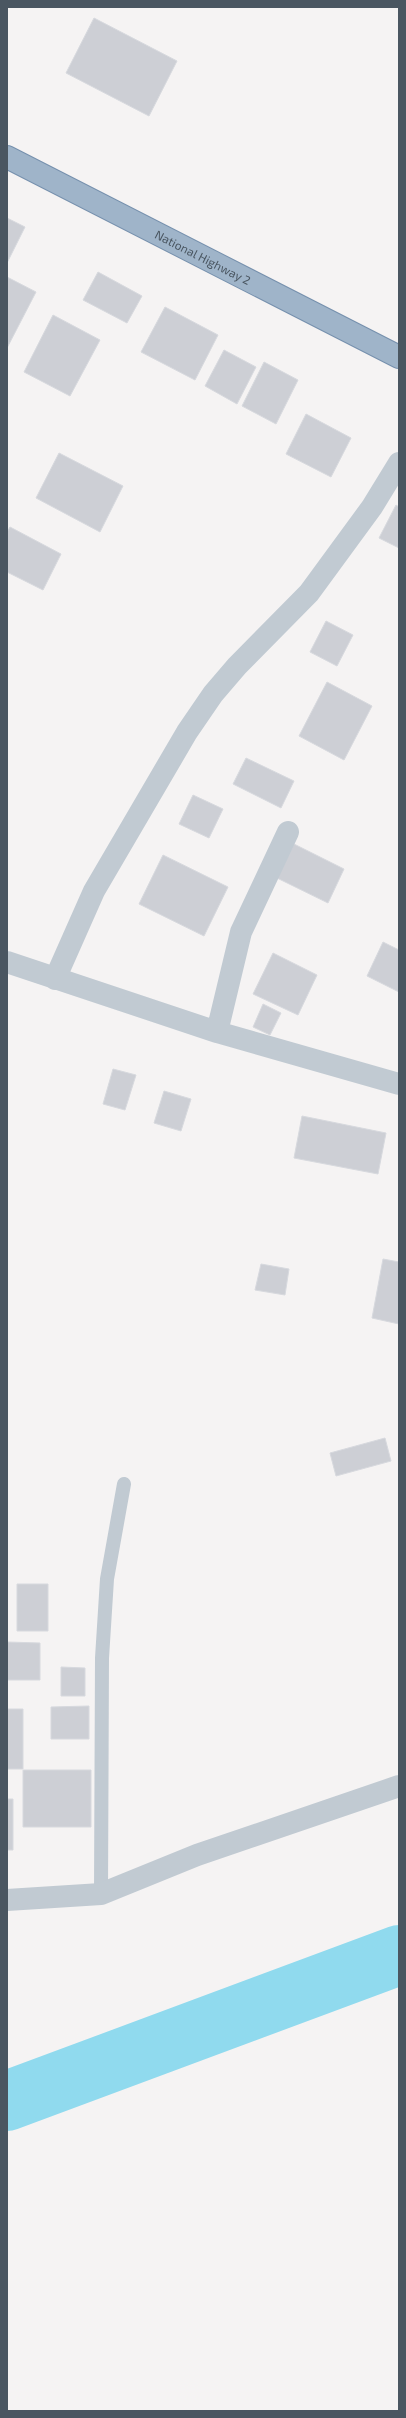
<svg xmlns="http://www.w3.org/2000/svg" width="406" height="2418" font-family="'Exo 2',sans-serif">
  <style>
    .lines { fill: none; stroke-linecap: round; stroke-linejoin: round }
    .river { stroke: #90daee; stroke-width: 60 }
    .building { fill: #cdcfd5; stroke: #d7d9de }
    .trunk-casing { stroke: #7690ad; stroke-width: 24 }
    .service { stroke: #c1cad2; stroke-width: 14 }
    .minor { stroke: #c1cad2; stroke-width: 22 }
    .trunk { stroke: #9fb4c9; stroke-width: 22 }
    .labels { text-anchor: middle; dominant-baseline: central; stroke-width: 4; stroke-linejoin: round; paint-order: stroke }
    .street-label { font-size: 12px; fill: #4a5661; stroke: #fff }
  </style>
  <rect width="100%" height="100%" fill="#f5f3f3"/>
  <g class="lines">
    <path class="river" d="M7 2101 399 1955"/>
  </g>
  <path class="building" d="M94 18 177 61 149 116 66 73Z
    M7 218 25 227 7 263Z
    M98 272 142 296 127 323 83 300Z
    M7 277 36 292 7 348Z
    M165 307 218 335 195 380 141 352Z
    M53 315 100 340 70 396 24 372Z
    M224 350 256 367 237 404 205 386Z
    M264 362 298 380 276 424 242 406Z
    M306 414 351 438 331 477 286 454Z
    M59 453 123 486 100 532 36 498Z
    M396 505 399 507V548L379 538Z
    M10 527 61 554 43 590 7 572V532Z
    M326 621 353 635 337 666 310 652Z
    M327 682 372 706 344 760 299 736Z
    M246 758 294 781 281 808 233 784Z
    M193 795 223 809 209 838 179 824Z
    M294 844 344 869 328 903 277 878Z
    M163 855 228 887 204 936 139 904Z
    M383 942 399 950V992L367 976Z
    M273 953 317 975 298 1015 253 994Z
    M263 1004 281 1013 270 1035 253 1027Z
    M113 1069 136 1075 125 1110 103 1104Z
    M164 1091 191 1099 181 1131 154 1123Z
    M302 1116 386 1133 378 1174 294 1158Z
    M383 1259 399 1262V1324L372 1318Z
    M261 1264 289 1269 285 1295 255 1290Z
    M385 1438 391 1461 336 1476 330 1453Z
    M17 1584H48V1631H17Z
    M7 1642 40 1643V1680H7Z
    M61 1667 85 1668V1696H61Z
    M89 1706V1739H51V1707Z
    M7 1709H23V1769H7Z
    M23 1770H91V1827H23Z
    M7 1799H13V1850H7Z"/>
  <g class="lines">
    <g class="trunk-casing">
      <g id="trunk">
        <path id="s1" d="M7 157 399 357"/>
      </g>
    </g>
    <path class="service" d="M101 1894 102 1658 107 1579 124 1484"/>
    <path class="minor" d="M7 962 217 1032 399 1084
      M55 979 94 891 187 732 213 694 237 666 309 593 372 507 399 463
      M217 1032 241 932 288 832
      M7 1900 101 1894 197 1855 399 1786"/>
    <use href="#trunk" class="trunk"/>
  </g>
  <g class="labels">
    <g class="street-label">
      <text stroke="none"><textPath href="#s1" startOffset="220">National Highway 2</textPath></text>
    </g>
  </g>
  <rect width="406" height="2418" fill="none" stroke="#4a5661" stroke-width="16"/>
</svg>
